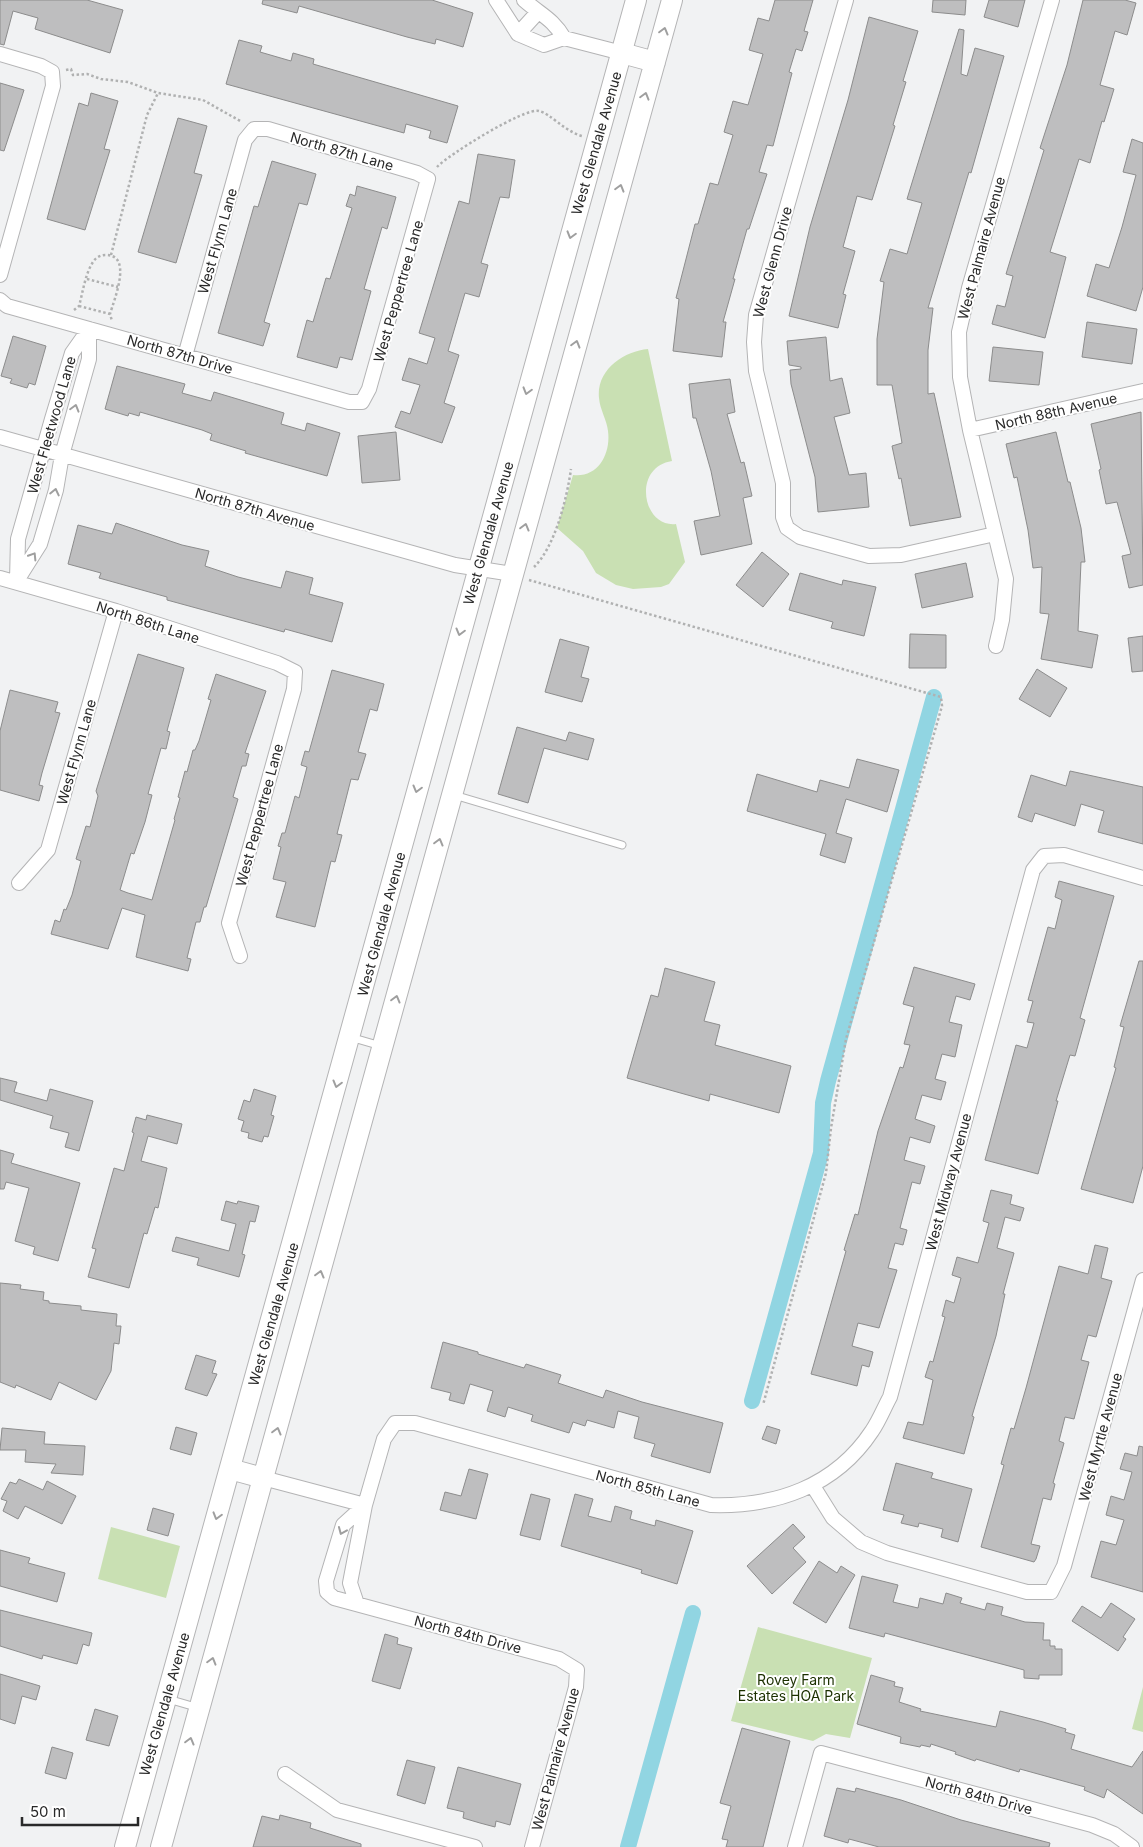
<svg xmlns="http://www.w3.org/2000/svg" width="1143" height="1847" font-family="Inter,sans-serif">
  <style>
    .green { fill: #c9e0b3 }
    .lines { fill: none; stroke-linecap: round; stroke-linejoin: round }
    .canal { stroke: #91d5e2; stroke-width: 16 }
    .building { fill: #bebebf; stroke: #8c8c8c }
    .service-casing { stroke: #b4b4b5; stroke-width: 9 }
    .minor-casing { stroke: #b4b4b5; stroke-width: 16 }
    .secondary-casing { stroke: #b4b4b5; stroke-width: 22 }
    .path { stroke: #b0b1b1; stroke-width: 2.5; stroke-dasharray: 2.5 2.5; stroke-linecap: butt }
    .service { stroke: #fff; stroke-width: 7 }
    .minor { stroke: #fff; stroke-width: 14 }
    .secondary { stroke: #fff; stroke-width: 20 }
    .oneway { stroke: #9f9f9f }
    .labels { text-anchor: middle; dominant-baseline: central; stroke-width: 4; stroke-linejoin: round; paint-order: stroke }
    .street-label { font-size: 14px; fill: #292929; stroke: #fff }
    .park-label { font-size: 14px; fill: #1c3000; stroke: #fff }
  </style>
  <rect width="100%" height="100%" fill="#f1f2f3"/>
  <path class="green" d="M648 349 672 461C632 467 642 528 676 524L685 562 669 584 661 587 633 589 616 585 596 573 583 551 557 528 573 475C598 478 611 454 608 431 607 420 600 410 599 398 596 370 624 351 648 349Z
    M111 1527 180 1546 166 1598 98 1579Z
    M758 1627 872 1658 850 1738 826 1734 813 1741 731 1721Z
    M1143 1687V1732L1132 1729Z"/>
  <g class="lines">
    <path class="canal" d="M752 1401 821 1153 823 1103 828 1081 934 697
      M628 1847 693 1613"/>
  </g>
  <path class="building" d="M0 0H87L123 10 110 53 35 29 38 18 13 11 4 45 0 44Z
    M263 0H432L473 13 463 47 436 39 435 44 407 37 299 6 297 13 262 4Z
    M775 0H813L804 31 808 32 802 51 796 49 789 72 792 73 773 146 767 145 759 172 767 174 749 229H747L733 279H735L723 322H726L722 357 673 351 679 299 676 298 695 224H698L710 183 718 185 733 135 724 132 733 101 748 105 763 54 749 50 758 18 769 21Z
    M933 0H966L965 15 932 12Z
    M989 0H1025L1018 27 984 17Z
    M1083 0H1125L1136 3 1127 35 1115 31 1100 85 1114 89 1104 122 1102 121 1090 163 1079 159 1050 252 1066 257 1045 338 992 324 997 305 1005 307 1013 276 1006 274 1044 150 1040 148 1067 65Z
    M869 17 918 31 903 81 906 82 893 125 895 126 872 200 857 196 843 247 855 251 843 294 846 295 838 328 789 316 810 227 848 100Z
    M959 29 964 30 961 74 967 76 975 48 1004 56 971 173 969 172 928 308H933L928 350V394L934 393 961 517 910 526 901 478 899 479 892 446 902 443 892 385H877V339L884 282 880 281 890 249 907 254 922 203 907 199Z
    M239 40 262 46 260 52 291 61 293 53 314 59 313 64 458 106 447 143 429 138 431 131 406 124 404 133 226 84Z
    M0 83 24 90 4 151 0 150Z
    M91 93 118 101 104 149 110 150 85 230 47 219 79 103 88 106Z
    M178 118 207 126 194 173 202 175 176 263 138 252Z
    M1132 139 1143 143V287L1136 311 1087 296 1096 264 1109 268 1122 227 1136 175 1123 172Z
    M478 154 515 160 509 198 500 197 481 263 488 265 479 297 465 293 448 351 459 355 444 403 455 407 442 443 395 427 401 411 410 414 420 385 402 380 409 358 427 364 435 338 419 333 459 201 469 204Z
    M272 161 316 174 307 205 299 203 264 322 270 324 263 346 218 333 254 206 258 207Z
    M357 186 396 197 387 229 382 227 364 289 371 291 352 360 340 357 337 368 297 357 307 320 313 322 326 278 330 279 352 208 346 206 350 194 355 196Z
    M1087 322 1137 329 1132 364 1082 357Z
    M13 336 46 346 35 385 29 383 27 388 10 383 12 379 1 376Z
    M826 337 830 381 842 378 850 413 834 417 849 475 866 473 869 507 818 512 815 477 791 384 790 370 801 369V367L789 365 787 341Z
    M993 347 1043 352 1039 385 989 381Z
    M117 366 185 384 182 393 211 401 214 392 284 413 281 424 305 431 307 423 340 433 327 476 245 453 246 451 210 440 212 434 202 430 140 412 139 416 129 413 128 416 105 409Z
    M730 379 735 412 727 414 741 463 744 462 752 496 743 498 752 544 701 555 694 521 720 516 711 471 696 418H693L689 384Z
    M1141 412 1143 585 1129 588 1122 556 1131 554 1117 502 1106 504 1099 470 1101 469 1091 424Z
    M396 432 400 480 362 483 358 436Z
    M1056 432 1068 482H1070L1081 528 1085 562H1081L1078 631 1098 635 1092 668 1041 659 1049 614 1040 613 1042 567 1033 568 1028 530 1017 477 1014 478 1006 444Z
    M116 523 182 545 209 551 205 566 238 577 281 588 286 571 313 578 309 594 343 603 332 642 285 629 284 632 167 600V597L99 578 101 573 68 564 78 525 112 534Z
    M762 552 789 574 763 607 736 585Z
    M966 563 973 597 922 608 915 574Z
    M800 573 842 585 843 580 876 587 864 636 831 628 833 622 789 610Z
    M910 634 946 635V668H909Z
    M1143 636V671L1132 672 1128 638Z
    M560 639 589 647 581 677 589 679 582 702 545 692Z
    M138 654 184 668 167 731 170 732 166 749 161 748 148 794 152 795 145 822 134 854 131 853 120 890 128 893 152 900 175 820 174 819 180 798 178 797 185 771 187 772 193 750H195L199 741 211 700 208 699 216 674 266 691 245 753 249 754 246 766H242L233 797 238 799 206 907H204L200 922H196L187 958 191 959 188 971 136 957 145 915 122 908 108 949 51 934 55 920 60 922 64 909 66 910 72 895 81 861 76 859 86 826 90 827 98 796 96 791Z
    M1037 669 1067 688 1050 717 1019 699Z
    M332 670 384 684 377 711 370 709 358 752 366 754 358 780 351 779 337 834 342 835 335 862 331 861 315 927 276 917 286 882 273 879 281 847 278 846 282 833H285L295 796 299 798 307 767 301 765 305 751 309 752Z
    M10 690 58 702 55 712 60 713 42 773 39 785 43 786 39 801 0 790V731Z
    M517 727 566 741 569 732 594 739 588 760 544 748 528 803 498 794Z
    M857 759 899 770 887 812 846 799 836 833 852 838 845 863 820 855 826 834 747 811 757 774 817 792 820 780 849 788Z
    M1070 771 1143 787V844L1098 832 1104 811 1081 804 1075 826 1035 813 1032 822 1018 817 1031 775 1066 786Z
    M1059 881 1114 896 1080 1018 1085 1020 1075 1056 1070 1055 1056 1101H1058L1038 1174 985 1160 1016 1045 1027 1048 1034 1023 1027 1022 1033 1001 1028 1000 1048 927 1055 929 1062 900 1055 897Z
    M1139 961H1143V1166L1133 1203 1081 1189 1116 1068 1114 1067 1124 1027 1120 1026Z
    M914 967 975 984 970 1000 956 996 949 1022 962 1025 955 1057 942 1054 935 1079 946 1082 941 1100 922 1095 915 1119 935 1126 930 1143 910 1137 904 1160 925 1166 920 1184 912 1182 900 1228 907 1230 903 1245 895 1243 888 1268 897 1270 879 1328 858 1323 852 1346 873 1352 869 1367 862 1365 857 1386 811 1374 846 1251 844 1250 855 1214 858 1215 878 1131 900 1067 903 1068 910 1045 904 1044 914 1007 903 1004Z
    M665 968 715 982 704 1021 720 1025 715 1045 791 1066 779 1113 710 1094 709 1101 627 1078 651 995 658 997Z
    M0 1078 17 1082 14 1092 47 1101 50 1089 93 1101 79 1151 65 1147 69 1133 50 1128 53 1116 0 1100Z
    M254 1089 276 1096 271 1115 274 1116 268 1137 264 1136 262 1142 248 1138 249 1133 241 1131 244 1121 238 1119 244 1100 250 1102Z
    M147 1115 182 1124 177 1144 148 1136 141 1161 167 1168 158 1208 155 1207 147 1234 144 1233 129 1288 88 1277 96 1249 92 1248 114 1168 124 1171 134 1133 132 1132 136 1117 146 1120Z
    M0 1150 14 1154 11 1163 80 1183 58 1261 33 1254 35 1247 15 1241 29 1188 6 1182 4 1189H0Z
    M991 1190 1012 1195 1010 1204 1024 1208 1020 1221 1005 1217 997 1248 1014 1253 1003 1294H1005L996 1336 972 1416 974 1417 964 1454 903 1438 908 1422 923 1425 933 1380 925 1377 930 1361 933 1362 945 1317 942 1316 946 1300 954 1303 961 1278 952 1275 957 1257 978 1263 989 1223 983 1221Z
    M226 1201 237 1204 238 1201 259 1206 255 1222 250 1221 242 1254 245 1255 239 1277 197 1265 199 1258 172 1251 176 1237 229 1251 236 1224 221 1220Z
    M1095 1245 1108 1248 1101 1278 1112 1281 1096 1337 1088 1335 1081 1360 1089 1362 1074 1419 1065 1417 1059 1441 1064 1443 1053 1483 1055 1484 1051 1500 1043 1498 1031 1544 1040 1546 1036 1559 1034 1562 981 1547 1004 1465 1001 1464 1011 1428 1014 1429 1026 1388 1059 1266 1088 1274Z
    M0 1283 21 1285 20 1289 44 1292 43 1300 49 1301V1303L81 1306V1310L117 1314 116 1326H121L119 1344 114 1343 111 1371 96 1400 59 1382 51 1400 16 1385 15 1388 0 1382Z
    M443 1342 478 1352V1354L524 1368 526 1364 561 1375 558 1383 603 1398 606 1390 642 1402 723 1423 710 1473 651 1456 655 1444 634 1438 639 1417 618 1411 614 1428 587 1420 585 1426 573 1422 569 1433 531 1421 533 1415 508 1407 505 1417 487 1411 493 1391 470 1384 464 1404 449 1400 451 1393 431 1388Z
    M196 1355 216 1361 212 1373 217 1374 207 1396 185 1389Z
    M767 1426 780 1430 776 1444 762 1439Z
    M176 1427 197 1433 191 1455 170 1449Z
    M2 1428 45 1432 44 1444 85 1446 83 1475 51 1473 56 1464 25 1462 26 1450H0Z
    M1139 1446 1143 1447V1592L1091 1577 1101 1541 1116 1545 1124 1520 1106 1515 1111 1496 1124 1500 1132 1472 1120 1469 1125 1453 1137 1456Z
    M896 1463 933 1473 931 1478 972 1489 958 1542 941 1537 943 1529 919 1523 918 1527 901 1523 904 1515 883 1510Z
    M469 1469 488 1474 476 1519 440 1510 445 1492 461 1496Z
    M19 1479 43 1490 47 1481 76 1496 62 1524 25 1506 18 1519 3 1511 7 1501 1 1499 10 1482 16 1484Z
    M531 1494 550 1499 540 1540 520 1535Z
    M575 1494 593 1499 588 1516 611 1522 615 1506 632 1511 630 1519 655 1526 656 1520 693 1531 677 1584 641 1573 642 1570 561 1546Z
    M153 1508 174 1514 168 1536 147 1530Z
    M793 1524 805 1537 793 1548 806 1562 772 1594 747 1566Z
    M0 1550 30 1558 28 1563 65 1573 57 1602 0 1586Z
    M819 1561 837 1573 841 1566 855 1575 826 1623 793 1603Z
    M862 1576 898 1585 893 1602 918 1608 920 1598 943 1604 946 1593 962 1598 960 1603 985 1610 987 1603 1003 1607 1001 1615 1025 1622 1044 1623 1043 1640H1050V1646H1055V1649H1062V1675H1039V1679L1024 1678V1670L885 1633 884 1637 849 1628Z
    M1111 1603 1135 1619 1123 1637 1126 1639 1118 1651 1072 1621 1082 1606 1101 1618Z
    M0 1610 92 1633 89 1646 83 1644 77 1664 43 1655 42 1659 0 1646Z
    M385 1634 398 1638 397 1644 412 1648 400 1689 372 1681Z
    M0 1674 40 1686 36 1700 22 1696 15 1724 0 1719Z
    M871 1675 895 1682 894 1686 903 1688 899 1702 921 1709 920 1711 996 1727 1000 1711 1043 1722 1066 1729 1065 1732 1075 1735 1071 1749 1132 1767 1143 1751V1814L1107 1789 1104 1798 1084 1790 1085 1787 1020 1769 1019 1772 976 1759 975 1761 955 1754 956 1752 931 1744 930 1747 921 1745 920 1747 900 1743 901 1737 857 1724Z
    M95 1709 118 1716 109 1746 86 1740Z
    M742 1728 790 1741 763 1847H726L728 1840 722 1839 731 1806 720 1803Z
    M52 1747 73 1753 66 1779 45 1773Z
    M407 1760 435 1767 425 1804 397 1795Z
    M458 1767 521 1784 510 1825 496 1821 495 1827 480 1823 463 1818 464 1812 447 1808Z
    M837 1788 855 1792 856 1788 901 1800 961 1820 1050 1843 1049 1847H879L849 1839 848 1843 824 1836Z
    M280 1815 311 1823 310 1828 361 1844V1847H253L262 1816 279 1820Z"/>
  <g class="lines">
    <g class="service-casing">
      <path id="service" d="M454 795 622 845
        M350 1037 381 1046
        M168 1699 199 1708"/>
    </g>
    <g class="minor-casing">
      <path id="minor" d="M496 0 518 34 544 45 564 38 622 53
        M524 0C541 15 553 19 564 38
        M846 0 756 315 754 342 756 371 783 483V517L787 528 800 537 869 556 901 555 995 534
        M518 34 538 12
        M0 54 41 66 52 72 53 86 0 275
        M0 300 7 306 349 402H362L369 389 428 179 417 173 268 129H254L245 140 185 356
        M970 430 1143 391
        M0 437 455 565 512 574
        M0 578 116 611 277 663 295 672 294 689 229 923 240 956
        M17 580 18 539 52 419 72 353 89 329
        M16 582 40 544 56 490 62 455 89 359V329
        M996 646 1002 620 1006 579 970 430 960 377 959 332 969 288 1052 0
        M19 883 48 850 116 611
        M263 1478 365 1505
        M813 1486 833 1518 861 1542 887 1553 1027 1592H1051L1064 1566 1143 1280
        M365 1505 343 1525 326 1581 327 1592 334 1598 559 1659 577 1670 576 1687 532 1847
        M357 1604 350 1583 365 1505 384 1439 395 1423H415L711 1505C775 1507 835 1487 872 1431 879 1421 884 1408 890 1397L1033 870 1044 856 1064 855 1143 878
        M285 1774 337 1810 475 1847
        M795 1847 821 1753 1092 1825 1114 1834 1132 1847"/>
    </g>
    <g class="secondary-casing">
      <path id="secondary" d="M622 53 655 62
        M230 1469 263 1478
        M125 1847 636 0
        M161 1847 672 0"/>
    </g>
    <path class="path" d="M66 70 71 69 73 75 87 74 101 79 128 82 158 93 203 100 242 122
      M437 167C448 155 525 107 539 111 550 113 564 131 582 136
      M111 255 147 115 158 93
      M87 279 118 287
      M79 306 110 314
      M74 310 79 306C83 292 85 274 93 262 96 257 101 255 106 255 133 255 114 300 110 314L112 321
      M534 567C555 547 567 498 571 469
      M529 580 941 697 942 706 846 1039 831 1128 826 1173 763 1405"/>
    <use href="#service" class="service"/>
    <use href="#minor" class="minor"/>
    <use href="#secondary" class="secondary"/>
  </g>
  <defs><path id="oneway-chevron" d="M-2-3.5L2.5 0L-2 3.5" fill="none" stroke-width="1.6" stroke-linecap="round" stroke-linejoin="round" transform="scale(1.25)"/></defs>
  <g class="oneway">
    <use href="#oneway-chevron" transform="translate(664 31) rotate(-75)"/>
    <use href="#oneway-chevron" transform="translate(645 96) rotate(-74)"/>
    <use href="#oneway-chevron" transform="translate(620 188) rotate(-74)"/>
    <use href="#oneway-chevron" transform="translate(571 235) rotate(106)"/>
    <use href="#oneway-chevron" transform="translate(576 344) rotate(-74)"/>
    <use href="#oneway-chevron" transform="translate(527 391) rotate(106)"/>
    <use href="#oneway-chevron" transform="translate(75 408) rotate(-74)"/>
    <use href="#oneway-chevron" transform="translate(55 492) rotate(-77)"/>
    <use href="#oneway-chevron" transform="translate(525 527) rotate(-75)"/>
    <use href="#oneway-chevron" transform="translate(33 556) rotate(-58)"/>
    <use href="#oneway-chevron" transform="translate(460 632) rotate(105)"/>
    <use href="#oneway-chevron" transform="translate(417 789) rotate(105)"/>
    <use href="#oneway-chevron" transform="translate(439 842) rotate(-75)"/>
    <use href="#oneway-chevron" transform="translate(396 999) rotate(-75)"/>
    <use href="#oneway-chevron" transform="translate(337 1084) rotate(105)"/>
    <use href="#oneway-chevron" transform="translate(320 1274) rotate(-75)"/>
    <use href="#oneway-chevron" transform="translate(277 1431) rotate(-75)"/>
    <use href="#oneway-chevron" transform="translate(217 1516) rotate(106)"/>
    <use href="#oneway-chevron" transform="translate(342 1531) rotate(113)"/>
    <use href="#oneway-chevron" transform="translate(212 1661) rotate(-74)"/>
    <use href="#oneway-chevron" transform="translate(190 1741) rotate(-75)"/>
  </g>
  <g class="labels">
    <g class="street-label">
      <text transform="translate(596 143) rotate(-74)">West Glendale Avenue</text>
      <text transform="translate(342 151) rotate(16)">North 87th Lane</text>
      <text transform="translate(217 241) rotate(-74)">West Flynn Lane</text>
      <text transform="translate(981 248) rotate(-75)">West Palmaire Avenue</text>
      <text transform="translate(772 262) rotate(-75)">West Glenn Drive</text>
      <text transform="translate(398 291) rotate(-74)">West Peppertree Lane</text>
      <text transform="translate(180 354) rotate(16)">North 87th Drive</text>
      <text transform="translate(1056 411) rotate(-13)">North 88th Avenue</text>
      <text transform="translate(51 425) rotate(-74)">West Fleetwood Lane</text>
      <text transform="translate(255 509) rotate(16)">North 87th Avenue</text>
      <text transform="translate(488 533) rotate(-74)">West Glendale Avenue</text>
      <text transform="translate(148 622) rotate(18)">North 86th Lane</text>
      <text transform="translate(76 752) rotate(-74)">West Flynn Lane</text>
      <text transform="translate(259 815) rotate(-75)">West Peppertree Lane</text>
      <text transform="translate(381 924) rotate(-75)">West Glendale Avenue</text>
      <text transform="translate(948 1182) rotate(-75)">West Midway Avenue</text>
      <text transform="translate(273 1314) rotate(-74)">West Glendale Avenue</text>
      <text transform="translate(1100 1437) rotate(-75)">West Myrtle Avenue</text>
      <text transform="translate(648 1488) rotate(15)">North 85th Lane</text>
      <text transform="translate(468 1634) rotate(15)">North 84th Drive</text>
      <text transform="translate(164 1704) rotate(-74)">West Glendale Avenue</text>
      <text transform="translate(555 1759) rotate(-75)">West Palmaire Avenue</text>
      <text transform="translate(979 1795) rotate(15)">North 84th Drive</text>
    </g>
    <g class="park-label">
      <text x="796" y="1679">Rovey Farm<tspan x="796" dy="16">Estates HOA Park</tspan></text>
    </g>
  </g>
  <path d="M22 1817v8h116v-8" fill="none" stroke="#292929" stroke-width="2.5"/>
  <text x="30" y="1817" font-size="15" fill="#292929" stroke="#ffffff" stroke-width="4" paint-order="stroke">50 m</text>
</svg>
